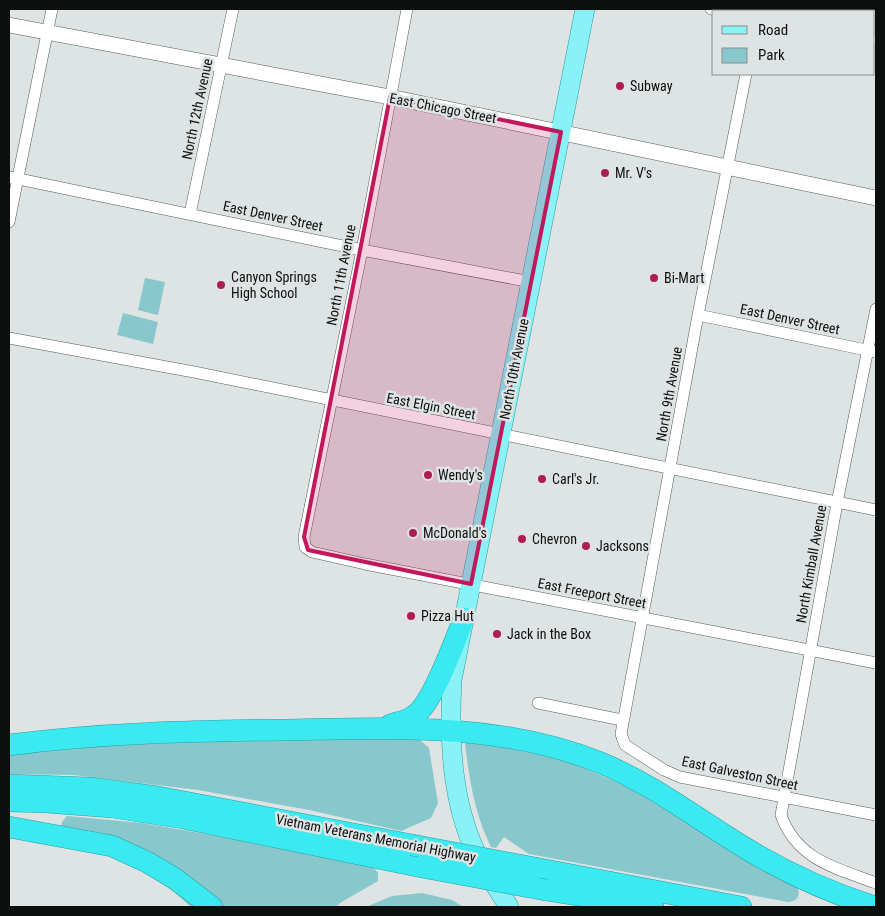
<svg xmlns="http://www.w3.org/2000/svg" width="885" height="916" font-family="'Roboto Condensed',sans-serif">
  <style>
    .green { fill: #88c8cc }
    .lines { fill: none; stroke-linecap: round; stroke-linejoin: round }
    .minor-casing { stroke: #565a5a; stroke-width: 12 }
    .tertiary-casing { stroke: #565a5a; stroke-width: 16 }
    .primary-casing { stroke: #2b9da2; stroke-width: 20 }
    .motorway-casing { stroke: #2b9da2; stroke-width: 22 }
    .minor { stroke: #fff; stroke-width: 11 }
    .tertiary { stroke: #fff; stroke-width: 15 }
    .primary { stroke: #89f2f7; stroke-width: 19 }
    .motorway { stroke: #3be9f1; stroke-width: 21 }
    .motorway-bridge-casing { stroke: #2b9da2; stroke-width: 22; stroke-linecap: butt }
    .motorway-bridge { stroke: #3be9f1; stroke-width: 21 }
    .marked { fill: #c2185b; fill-opacity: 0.2; stroke: #c2185b; stroke-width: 4; stroke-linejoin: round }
    .poi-dot { fill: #ad1d54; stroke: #dee3e3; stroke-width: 2 }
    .labels { text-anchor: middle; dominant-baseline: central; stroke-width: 5; stroke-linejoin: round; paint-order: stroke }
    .poi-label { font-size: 14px; fill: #0d0f0f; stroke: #dee3e3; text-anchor: start }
    .street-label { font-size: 14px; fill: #0d0f0f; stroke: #dee3e3 }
  </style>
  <rect width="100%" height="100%" fill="#dee3e3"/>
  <path class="green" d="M145 278 165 282 158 315 138 310Z
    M123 313 158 322 153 344 117 335Z
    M394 736 420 740 429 748 438 803 431 818 401 831 309 810 198 790 74 775 9 774V751L80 743Z
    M471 739 565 760 629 788 731 849 797 886C801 895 798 901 788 902L529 854 504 837 496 848 491 847C475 815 469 779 465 743Z
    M67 816 142 823 269 845 372 866 378 873V881L340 903 336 907H191L173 891 130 863 60 831 62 822Z
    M422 893 452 900 463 907H366L392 896Z"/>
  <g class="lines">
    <g class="minor-casing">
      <path id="minor" d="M407 9 362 250 304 537 305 547 312 552 365 564 876 663
        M711 9 725 11
        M759 11V9
        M874 40H876
        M746 74 698 315 621 734 625 745 664 770 680 777 876 815
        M9 177 362 250 531 282
        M190 214 233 9
        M9 222 52 9
        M876 309 837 503 781 815C797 860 836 868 876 883
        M698 315 876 352
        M9 338 194 372 876 510
        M538 703 622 720"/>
    </g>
    <g class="tertiary-casing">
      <path id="tertiary" d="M9 25 390 97 876 198"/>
    </g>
    <g class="primary-casing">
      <path id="primary" d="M509 907C499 890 486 873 477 855 451 801 449 739 452 680L585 9"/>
    </g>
    <g class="motorway-casing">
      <path id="motorway" d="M390 725C398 722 408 721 415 715 433 703 455 640 464 618
        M9 745C100 733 190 731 282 730 388 728 501 722 601 763 652 784 696 818 742 846 784 872 828 892 875 907
        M9 785 90 788 158 797 412 845
        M9 801 46 802 112 807 183 818 422 867
        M9 827 112 846 147 862 174 878 212 907
        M535 868 741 907
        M546 890 653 907"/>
    </g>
    <use href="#minor" class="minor"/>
    <use href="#tertiary" class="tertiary"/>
    <use href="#primary" class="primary"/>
    <use href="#motorway" class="motorway"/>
    <g class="motorway-bridge-casing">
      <path id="motorway-bridge" d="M412 845 535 868
        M422 867 546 890"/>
    </g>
    <use href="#motorway-bridge" class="motorway-bridge"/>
  </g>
  <path class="marked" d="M390 97 561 132 471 584 308 550 304 537Z"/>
  <g class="poi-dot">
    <circle cx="620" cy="86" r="5"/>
    <circle cx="605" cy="173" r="5"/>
    <circle cx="654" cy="278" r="5"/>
    <circle cx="221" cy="285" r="5"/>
    <circle cx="428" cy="475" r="5"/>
    <circle cx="542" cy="479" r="5"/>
    <circle cx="413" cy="533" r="5"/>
    <circle cx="522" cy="539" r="5"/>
    <circle cx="586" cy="546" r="5"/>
    <circle cx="411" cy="616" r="5"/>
    <circle cx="497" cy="634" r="5"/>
  </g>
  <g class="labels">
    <g class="poi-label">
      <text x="630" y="86">Subway</text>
      <text x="615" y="173">Mr. V's</text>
      <text x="231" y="277">Canyon Springs<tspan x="231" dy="16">High School</tspan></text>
      <text x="664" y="278">Bi-Mart</text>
      <text x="438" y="475">Wendy's</text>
      <text x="552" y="479">Carl's Jr.</text>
      <text x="423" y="533">McDonald's</text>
      <text x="532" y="539">Chevron</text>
      <text x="596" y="546">Jacksons</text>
      <text x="421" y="616">Pizza Hut</text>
      <text x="507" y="634">Jack in the Box</text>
    </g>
    <g class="street-label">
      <text transform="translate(443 108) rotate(11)">East Chicago Street</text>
      <text transform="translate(197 109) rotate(-78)">North 12th Avenue</text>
      <text transform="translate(273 216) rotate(12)">East Denver Street</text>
      <text transform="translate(341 275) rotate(-79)">North 11th Avenue</text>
      <text transform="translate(790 319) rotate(12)">East Denver Street</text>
      <text transform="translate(514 369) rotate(-79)">North 10th Avenue</text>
      <text transform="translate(669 394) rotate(-80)">North 9th Avenue</text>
      <text transform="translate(431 406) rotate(11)">East Elgin Street</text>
      <text transform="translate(811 564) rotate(-80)">North Kimball Avenue</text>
      <text transform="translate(592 593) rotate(11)">East Freeport Street</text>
      <text transform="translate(740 773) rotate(12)">East Galveston Street</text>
      <text transform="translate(376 838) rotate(11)">Vietnam Veterans Memorial Highway</text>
    </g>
  </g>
  <rect width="885" height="916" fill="none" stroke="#0d0f0f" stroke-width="20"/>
  <rect x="712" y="10" width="162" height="65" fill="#dee3e3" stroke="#8a8e8e"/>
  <rect x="722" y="26" width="25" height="8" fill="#89f2f7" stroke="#8a8e8e"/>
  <text x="758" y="35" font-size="15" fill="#0d0f0f">Road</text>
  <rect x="722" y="48" width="25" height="15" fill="#88c8cc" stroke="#8a8e8e"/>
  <text x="758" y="60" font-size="15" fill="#0d0f0f">Park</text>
</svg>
